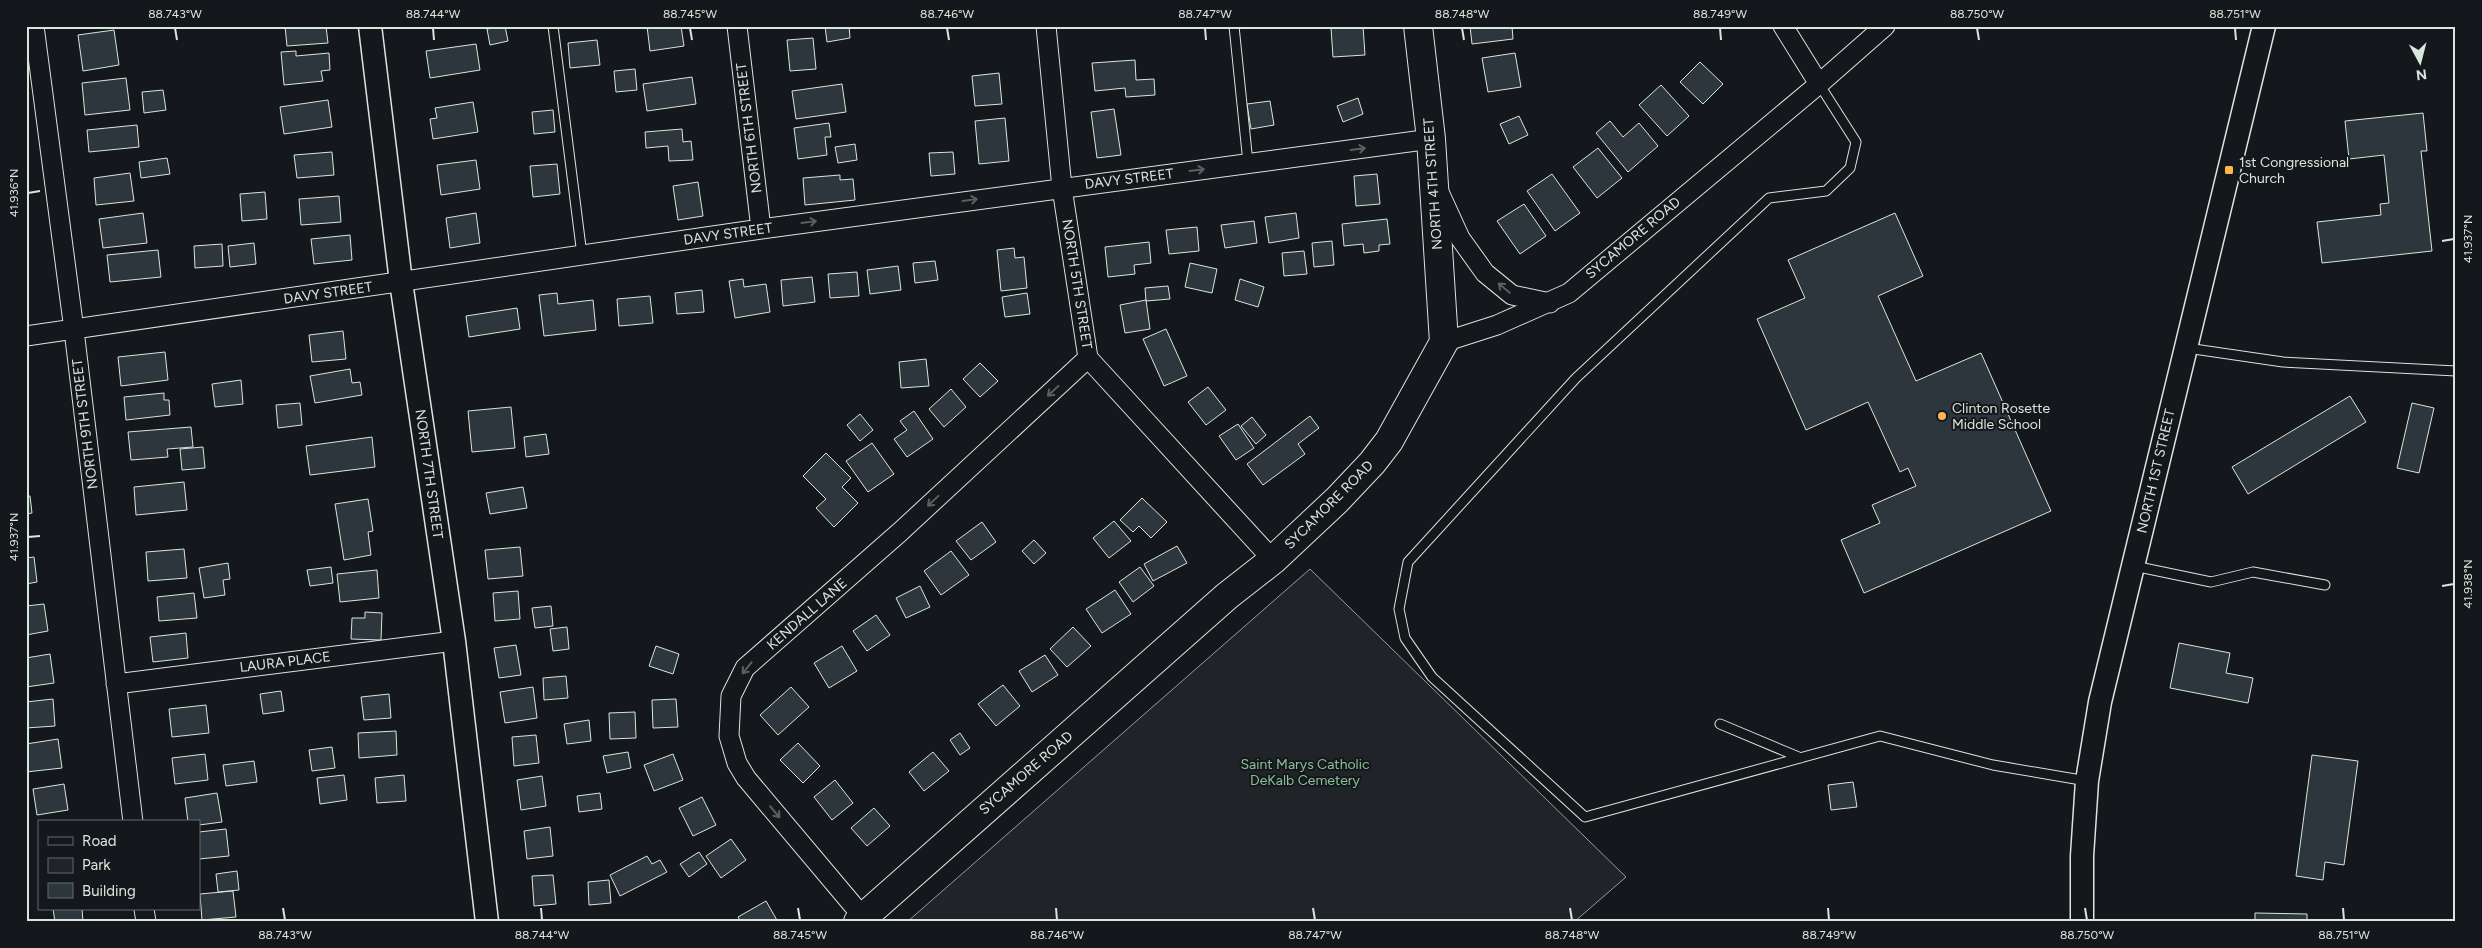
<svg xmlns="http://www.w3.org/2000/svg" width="2482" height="948" font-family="Figtree,sans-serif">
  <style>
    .green { fill: #202428; stroke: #939e99 }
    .building { fill: #2c363c; stroke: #d8e6dc }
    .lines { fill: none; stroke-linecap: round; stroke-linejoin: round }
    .service-casing { stroke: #d8e6dc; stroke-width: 11 }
    .minor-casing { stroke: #d8e6dc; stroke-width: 21 }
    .tertiary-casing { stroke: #d8e6dc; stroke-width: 25 }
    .primary-casing { stroke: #d8e6dc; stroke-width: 30 }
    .service { stroke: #14181c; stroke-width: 9 }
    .minor { stroke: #14181c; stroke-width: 19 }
    .tertiary { stroke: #14181c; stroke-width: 22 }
    .primary { stroke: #14181c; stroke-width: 28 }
    .oneway { stroke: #59605f }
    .ticks { fill: none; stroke: #d8e6dc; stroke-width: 2 }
    .poi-dot { fill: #ffb74d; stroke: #14181c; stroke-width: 2 }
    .labels { text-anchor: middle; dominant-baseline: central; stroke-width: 4; stroke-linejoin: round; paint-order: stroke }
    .street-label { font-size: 14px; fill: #d8e6dc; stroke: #14181c }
    .poi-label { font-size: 14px; fill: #d8e6dc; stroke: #14181c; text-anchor: start }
    .park-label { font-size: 14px; fill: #8ac095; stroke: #14181c }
    .neatline { fill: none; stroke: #d8e6dc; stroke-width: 2 }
    .ticks-label { font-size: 12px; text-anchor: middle; fill: #d8e6dc }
  </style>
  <rect width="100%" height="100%" fill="#14181c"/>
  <path class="green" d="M1310 569 1626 877 1574 922H907Z"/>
  <path class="building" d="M285 26H326L328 43 287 46Z
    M505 26 508 41 490 45 487 29Z
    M647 26H681L684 46 650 51Z
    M825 26H849L850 38 827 42Z
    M1363 26 1365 55 1333 57 1331 28Z
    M1470 26H1512L1513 39 1472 44Z
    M114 30 119 65 83 71 78 35Z
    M813 38 816 69 790 71 787 40Z
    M597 40 600 65 570 68 568 43Z
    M476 44 480 70 430 78 426 51Z
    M296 51V56L329 53 330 70 321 71 323 81 284 85 281 52Z
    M1515 53 1521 87 1488 92 1482 58Z
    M1135 60 1136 80 1154 79 1155 95 1126 97 1125 88 1095 91 1092 63Z
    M1700 62 1723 84 1703 104 1680 82Z
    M635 69 637 90 616 92 614 71Z
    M999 73 1002 104 975 106 972 76Z
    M692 77 696 104 647 111 643 84Z
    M126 78 130 110 85 115 82 83Z
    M842 84 846 112 796 119 792 91Z
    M1661 85 1689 116 1667 136 1639 105Z
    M163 90 166 110 144 113 142 92Z
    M1358 98 1363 114 1343 122 1337 106Z
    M328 100 332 127 284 134 280 107Z
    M1270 101 1274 125 1251 129 1247 104Z
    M473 102 478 132 433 139 430 119 437 118 435 108Z
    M1114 109 1121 155 1097 158 1091 112Z
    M553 110 555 132 534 134 532 112Z
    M2423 113 2427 151H2421L2432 251 2322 263 2317 222 2381 215 2380 204 2389 203 2384 155 2349 159 2345 121Z
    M1519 116 1528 135 1509 144 1500 124Z
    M1005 118 1009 161 979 164 975 121Z
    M1610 121 1623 137 1639 123 1658 146 1628 172 1596 133Z
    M829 123 831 137H825L827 155 798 159 794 128Z
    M137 125 139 147 89 152 87 130Z
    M682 129 683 142 691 141 693 160 669 161 668 146 646 148 645 132Z
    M855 144 857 160 838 163 835 147Z
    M1598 148 1622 178 1597 198 1573 167Z
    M332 152 334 175 297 178 294 155Z
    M953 152 955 174 931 176 929 153Z
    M167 158 170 174 141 178 139 162Z
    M476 160 480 189 441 195 437 165Z
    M557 164 560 194 533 197 530 166Z
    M130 173 134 201 96 205 94 178Z
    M1377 174 1380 204 1356 206 1354 176Z
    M1552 174 1580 213 1555 231 1527 191Z
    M840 175V180L853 179 855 200 805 205 803 178Z
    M698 182 703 216 678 220 673 186Z
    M265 192 267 219 242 221 240 194Z
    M339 196 341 222 301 225 299 199Z
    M1524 204 1546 236 1520 254 1497 221Z
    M143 213 147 243 103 248 99 219Z
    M476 213 480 243 450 248 446 218Z
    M1296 213 1299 238 1269 243 1265 217Z
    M1895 213 1923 276 1878 296 1916 381 1981 353 2051 511 1864 593 1841 540 1880 523 1872 505 1916 486 1908 468 1900 472 1868 402 1806 430 1757 319 1805 298 1788 260Z
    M1387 219 1390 244 1379 245V251L1364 253 1363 244 1344 246 1342 224Z
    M1254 221 1257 243 1225 248 1221 225Z
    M1197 227 1199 251 1169 254 1166 230Z
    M350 235 352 260 314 264 311 239Z
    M1332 241 1334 265 1314 267 1312 243Z
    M1149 242 1151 263 1134 265 1135 274 1108 277 1105 247Z
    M254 243 256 264 230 267 228 246Z
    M222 244 223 266 195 268 194 246Z
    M1014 248 1015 258 1024 257 1027 288 1001 291 997 250Z
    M158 250 161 277 110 282 107 255Z
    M1304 251 1307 274 1284 276 1282 253Z
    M935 261 938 280 915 283 913 263Z
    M1190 263 1217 269 1212 293 1185 287Z
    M898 266 901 290 870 294 867 270Z
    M857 272 859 296 830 298 828 274Z
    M812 277 815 302 783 306 781 280Z
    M743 279 744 287 766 284 770 312 735 318 729 281Z
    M1240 279 1264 287 1258 307 1235 300Z
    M1168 286 1170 299 1146 301 1145 288Z
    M702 290 704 312 677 314 675 293Z
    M557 293 558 304 593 300 596 330 544 336 539 295Z
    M1027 293 1030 314 1005 317 1002 297Z
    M650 296 653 323 619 326 617 299Z
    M1146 300 1150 329 1125 333 1120 305Z
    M517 308 520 329 469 337 466 316Z
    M1166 329 1187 376 1164 386 1143 339Z
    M343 331 346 359 312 362 309 335Z
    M165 352 168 380 121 386 118 357Z
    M926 359 929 386 901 388 899 362Z
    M980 363 998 381 980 397 963 379Z
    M350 369 352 383 360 382 362 395 315 403 310 376Z
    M241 380 243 404 215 407 212 384Z
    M1208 387 1226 410 1206 425 1188 402Z
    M951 389 966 407 944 427 929 409Z
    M164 393V400H169L170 415 126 420 124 397Z
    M2350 396 2366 422 2248 494 2232 467Z
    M300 403 302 425 278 428 276 405Z
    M2412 403 2434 408 2419 473 2397 468Z
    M511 407 515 448 472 452 468 411Z
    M914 411 933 439 907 457 894 439 907 430 900 421Z
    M860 414 873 430 860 441 847 425Z
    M1310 416 1319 428 1298 444 1305 454 1263 485 1247 464Z
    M1252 417 1266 435 1256 444 1241 426Z
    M1238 424 1254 448 1236 460 1219 436Z
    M191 427 193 447 167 449 168 457 131 460 128 432Z
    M546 434 549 454 526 457 524 437Z
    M372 437 375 467 310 475 306 446Z
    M872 443 894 474 868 492 846 461Z
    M203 447 205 468 182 470 180 449Z
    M826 453 851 478 842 487 858 503 834 527 816 508 826 499 803 476Z
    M184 482 187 510 136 515 134 487Z
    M523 487 527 508 490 514 486 493Z
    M26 496H30L32 513 26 514Z
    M1142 498 1167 522 1151 538 1139 526 1133 532 1120 520Z
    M368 499 373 531 368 532 371 555 344 560 335 504Z
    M1114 521 1131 541 1109 558 1093 538Z
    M982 522 996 542 971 560 956 541Z
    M1034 540 1046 553 1034 564 1022 551Z
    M1177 546 1187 563 1153 581 1144 564Z
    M520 547 523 576 488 579 485 550Z
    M184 549 187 578 148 581 146 552Z
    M951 551 969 575 941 595 924 571Z
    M34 557 37 582 26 584V558Z
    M228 563 230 579 223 580 225 595 204 598 199 568Z
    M331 567 333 583 310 586 307 570Z
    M1140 567 1154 586 1133 602 1119 582Z
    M377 570 379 598 340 602 337 574Z
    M920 586 930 607 906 618 896 598Z
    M1115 590 1131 614 1102 633 1086 609Z
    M518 591 520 619 495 621 493 593Z
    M194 593 197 618 159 621 157 597Z
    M44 604 48 631 26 635V606Z
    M551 606 553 626 535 628 532 608Z
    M365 612 382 613 381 640 351 639 352 618H365Z
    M876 615 890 635 867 651 853 631Z
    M567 627 569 649 553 651 550 629Z
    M1073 627 1091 646 1067 667 1050 649Z
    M186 633 188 658 153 662 150 637Z
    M2179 643 2230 653 2226 673 2253 678 2248 703 2170 688Z
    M516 645 521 675 499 678 494 648Z
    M656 646 679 654 673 674 649 666Z
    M842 646 857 671 829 688 814 663Z
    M50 654 54 683 26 687V658Z
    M1045 655 1058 675 1032 692 1019 671Z
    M566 676 568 698 544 700 543 678Z
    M1003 685 1020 706 996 726 978 704Z
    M533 687 537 718 505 723 500 692Z
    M791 687 809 707 778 735 760 715Z
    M281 691 284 711 263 714 260 694Z
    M389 694 391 718 364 720 361 697Z
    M53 699 55 726 26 728V702Z
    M676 699 678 727 653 728 652 700Z
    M206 705 209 733 172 737 169 709Z
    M635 712 636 738 610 739 609 713Z
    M589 720 591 741 567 744 564 724Z
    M396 731 397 755 359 758 358 733Z
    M960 733 970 748 960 755 950 740Z
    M536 735 539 763 514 766 512 737Z
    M58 739 62 768 26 772V744Z
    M798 743 820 766 803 783 780 760Z
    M332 747 335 768 312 771 309 750Z
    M628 752 631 768 607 773 603 756Z
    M933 752 949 771 924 791 909 772Z
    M205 754 208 780 175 784 172 758Z
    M673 754 683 780 654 791 644 765Z
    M2312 755 2358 761 2344 865 2325 862 2323 880 2296 876Z
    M254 761 257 782 226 786 223 765Z
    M344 775 347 800 320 804 317 778Z
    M404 775 406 801 377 803 375 778Z
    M542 776 546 806 521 810 517 780Z
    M835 780 853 803 832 820 814 797Z
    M1853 782 1857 807 1831 810 1828 785Z
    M64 784 68 810 37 815 33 789Z
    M217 793 222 822 199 825V822H188L185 798Z
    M600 793 602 809 579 812 577 796Z
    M702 797 716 825 693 836 679 808Z
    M874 808 890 826 867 846 851 828Z
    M550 827 553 856 527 859 524 831Z
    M226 829 229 856 199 859V832Z
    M731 839 746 860 721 878 706 856Z
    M699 852 707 864 689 877 680 864Z
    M647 856 652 864 660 860 667 872 620 896 610 875Z
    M237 871 239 890 218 892 216 874Z
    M553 875 556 904 534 906 532 876Z
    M609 880 611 903 589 905 588 882Z
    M233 891 236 917 202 920 200 894Z
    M766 901 778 922H741L738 917Z
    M53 909H82L83 922H55Z
    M2255 913 2307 914V922H2255Z"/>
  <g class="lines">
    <g class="service-casing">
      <path id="service" d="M553 26 582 255
        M1234 26 1248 163
        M1819 84 1856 142 1850 168 1826 191 1769 198 1576 378 1408 562 1399 609 1405 638 1432 677 1585 817 1880 736 1993 765 2087 781
        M2187 348 2283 362 2456 371
        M2134 566 2211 582 2253 572 2325 585
        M1720 724 1801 758"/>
    </g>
    <g class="minor-casing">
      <path id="minor" d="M34 26 74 330 133 822
        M737 26 761 229
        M1046 26 1062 188 1088 358 1273 560
        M1783 26 1819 84
        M1439 192 1460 238 1485 273 1512 295 1550 303
        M26 336 761 229 1431 139
        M1444 342 1497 325 1569 293 1819 84 1885 26
        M116 684 454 641
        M144 909 146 922
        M863 917 746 778 737 763 729 736 731 696 745 668 900 532 1088 358"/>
    </g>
    <g class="tertiary-casing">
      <path id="tertiary" d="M370 26 401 282 454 641 487 922
        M2082 922V856L2087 781 2100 702 2264 26"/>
    </g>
    <g class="primary-casing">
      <path id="primary" d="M858 922 1227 596 1273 560 1337 500 1372 463 1389 441 1444 342 1431 139 1418 26"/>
    </g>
    <use href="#service" class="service"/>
    <use href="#minor" class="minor"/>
    <use href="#tertiary" class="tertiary"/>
    <use href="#primary" class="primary"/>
  </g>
  <defs><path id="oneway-shaft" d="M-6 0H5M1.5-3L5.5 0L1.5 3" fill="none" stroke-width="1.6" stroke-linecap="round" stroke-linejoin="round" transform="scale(1.25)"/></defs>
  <g class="oneway">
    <use href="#oneway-shaft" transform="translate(1358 149) rotate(-7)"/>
    <use href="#oneway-shaft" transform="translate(1197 170) rotate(-7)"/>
    <use href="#oneway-shaft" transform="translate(970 200) rotate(-8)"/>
    <use href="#oneway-shaft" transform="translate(809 222) rotate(-8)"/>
    <use href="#oneway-shaft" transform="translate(1504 288) rotate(-140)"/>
    <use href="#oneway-shaft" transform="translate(1053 391) rotate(137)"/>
    <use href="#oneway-shaft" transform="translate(933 501) rotate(137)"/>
    <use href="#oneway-shaft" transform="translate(747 668) rotate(129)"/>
    <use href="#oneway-shaft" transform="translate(775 812) rotate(50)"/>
  </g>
  <path class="ticks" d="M175 28 177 40M433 28 434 40M690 28 692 40M947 28 949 40M1205 28 1206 40M1462 28 1464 40M1720 28 1721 40M1977 28 1979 40M2235 28 2236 40M28 193 40 191M2442 241 2454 239M28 537 40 536M2442 586 2454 584M283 908 285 920M541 908 542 920M798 908 800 920M1056 908 1057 920M1313 908 1315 920M1570 908 1572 920M1828 908 1829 920M2085 908 2087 920M2343 908 2344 920"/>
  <g class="poi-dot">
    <rect x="2224" y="165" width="10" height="10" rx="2.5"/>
    <circle cx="1942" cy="416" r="5"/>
  </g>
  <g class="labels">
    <g class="street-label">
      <text transform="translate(749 128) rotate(-97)">NORTH 6TH STREET</text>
      <text transform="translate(1129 179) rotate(-7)">DAVY STREET</text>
      <text transform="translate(1433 184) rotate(-94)">NORTH 4TH STREET</text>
      <text transform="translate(728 234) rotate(-8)">DAVY STREET</text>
      <text transform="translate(1633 238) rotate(-40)">SYCAMORE ROAD</text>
      <text transform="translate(1077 284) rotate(81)">NORTH 5TH STREET</text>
      <text transform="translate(328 293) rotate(-8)">DAVY STREET</text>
      <text transform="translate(85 424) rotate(-97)">NORTH 9TH STREET</text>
      <text transform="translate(2156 471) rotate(-77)">NORTH 1ST STREET</text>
      <text transform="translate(429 474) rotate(82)">NORTH 7TH STREET</text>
      <text transform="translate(1329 505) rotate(-45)">SYCAMORE ROAD</text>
      <text transform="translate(807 614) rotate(-41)">KENDALL LANE</text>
      <text transform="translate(285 662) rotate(-7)">LAURA PLACE</text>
      <text transform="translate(1026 773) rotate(-41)">SYCAMORE ROAD</text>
    </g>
    <g class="poi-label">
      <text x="2239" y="162">1st Congressional<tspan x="2239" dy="16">Church</tspan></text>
      <text x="1952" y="408">Clinton Rosette<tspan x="1952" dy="16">Middle School</tspan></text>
    </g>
    <g class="park-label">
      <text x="1305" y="764">Saint Marys Catholic<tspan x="1305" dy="16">DeKalb Cemetery</tspan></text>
    </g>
  </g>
  <rect width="2482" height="948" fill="none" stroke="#14181c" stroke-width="55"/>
  <rect x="38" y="820" width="162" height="90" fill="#14181c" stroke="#626a69"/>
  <rect x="48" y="837" width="25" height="8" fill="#14181c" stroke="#626a69"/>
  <text x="82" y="846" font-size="15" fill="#d8e6dc">Road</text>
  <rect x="48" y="858" width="25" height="15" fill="#202428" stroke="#626a69"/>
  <text x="82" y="870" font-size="15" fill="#d8e6dc">Park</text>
  <rect x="48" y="883" width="25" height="15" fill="#2c363c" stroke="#626a69"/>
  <text x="82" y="896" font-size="15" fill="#d8e6dc">Building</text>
  <g transform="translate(2420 62) rotate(173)" stroke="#14181c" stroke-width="4" paint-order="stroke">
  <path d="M0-4L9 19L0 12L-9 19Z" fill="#d8e6dc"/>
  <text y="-8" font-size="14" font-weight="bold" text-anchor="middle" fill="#d8e6dc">N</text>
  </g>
  <rect x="28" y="28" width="2426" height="892" class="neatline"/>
  <g class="ticks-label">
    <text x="175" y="18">88.743°W</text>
    <text x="433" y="18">88.744°W</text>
    <text x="690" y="18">88.745°W</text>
    <text x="947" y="18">88.746°W</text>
    <text x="1205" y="18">88.747°W</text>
    <text x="1462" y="18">88.748°W</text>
    <text x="1720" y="18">88.749°W</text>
    <text x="1977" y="18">88.750°W</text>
    <text x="2235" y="18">88.751°W</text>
    <text transform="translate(14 193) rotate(-90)" y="4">41.936°N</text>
    <text transform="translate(2468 239) rotate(-90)" y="4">41.937°N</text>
    <text transform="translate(14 537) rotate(-90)" y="4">41.937°N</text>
    <text transform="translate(2468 584) rotate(-90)" y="4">41.938°N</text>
    <text x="285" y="939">88.743°W</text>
    <text x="542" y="939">88.744°W</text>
    <text x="800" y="939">88.745°W</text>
    <text x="1057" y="939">88.746°W</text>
    <text x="1315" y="939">88.747°W</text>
    <text x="1572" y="939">88.748°W</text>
    <text x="1829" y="939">88.749°W</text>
    <text x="2087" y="939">88.750°W</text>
    <text x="2344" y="939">88.751°W</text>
  </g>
</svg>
